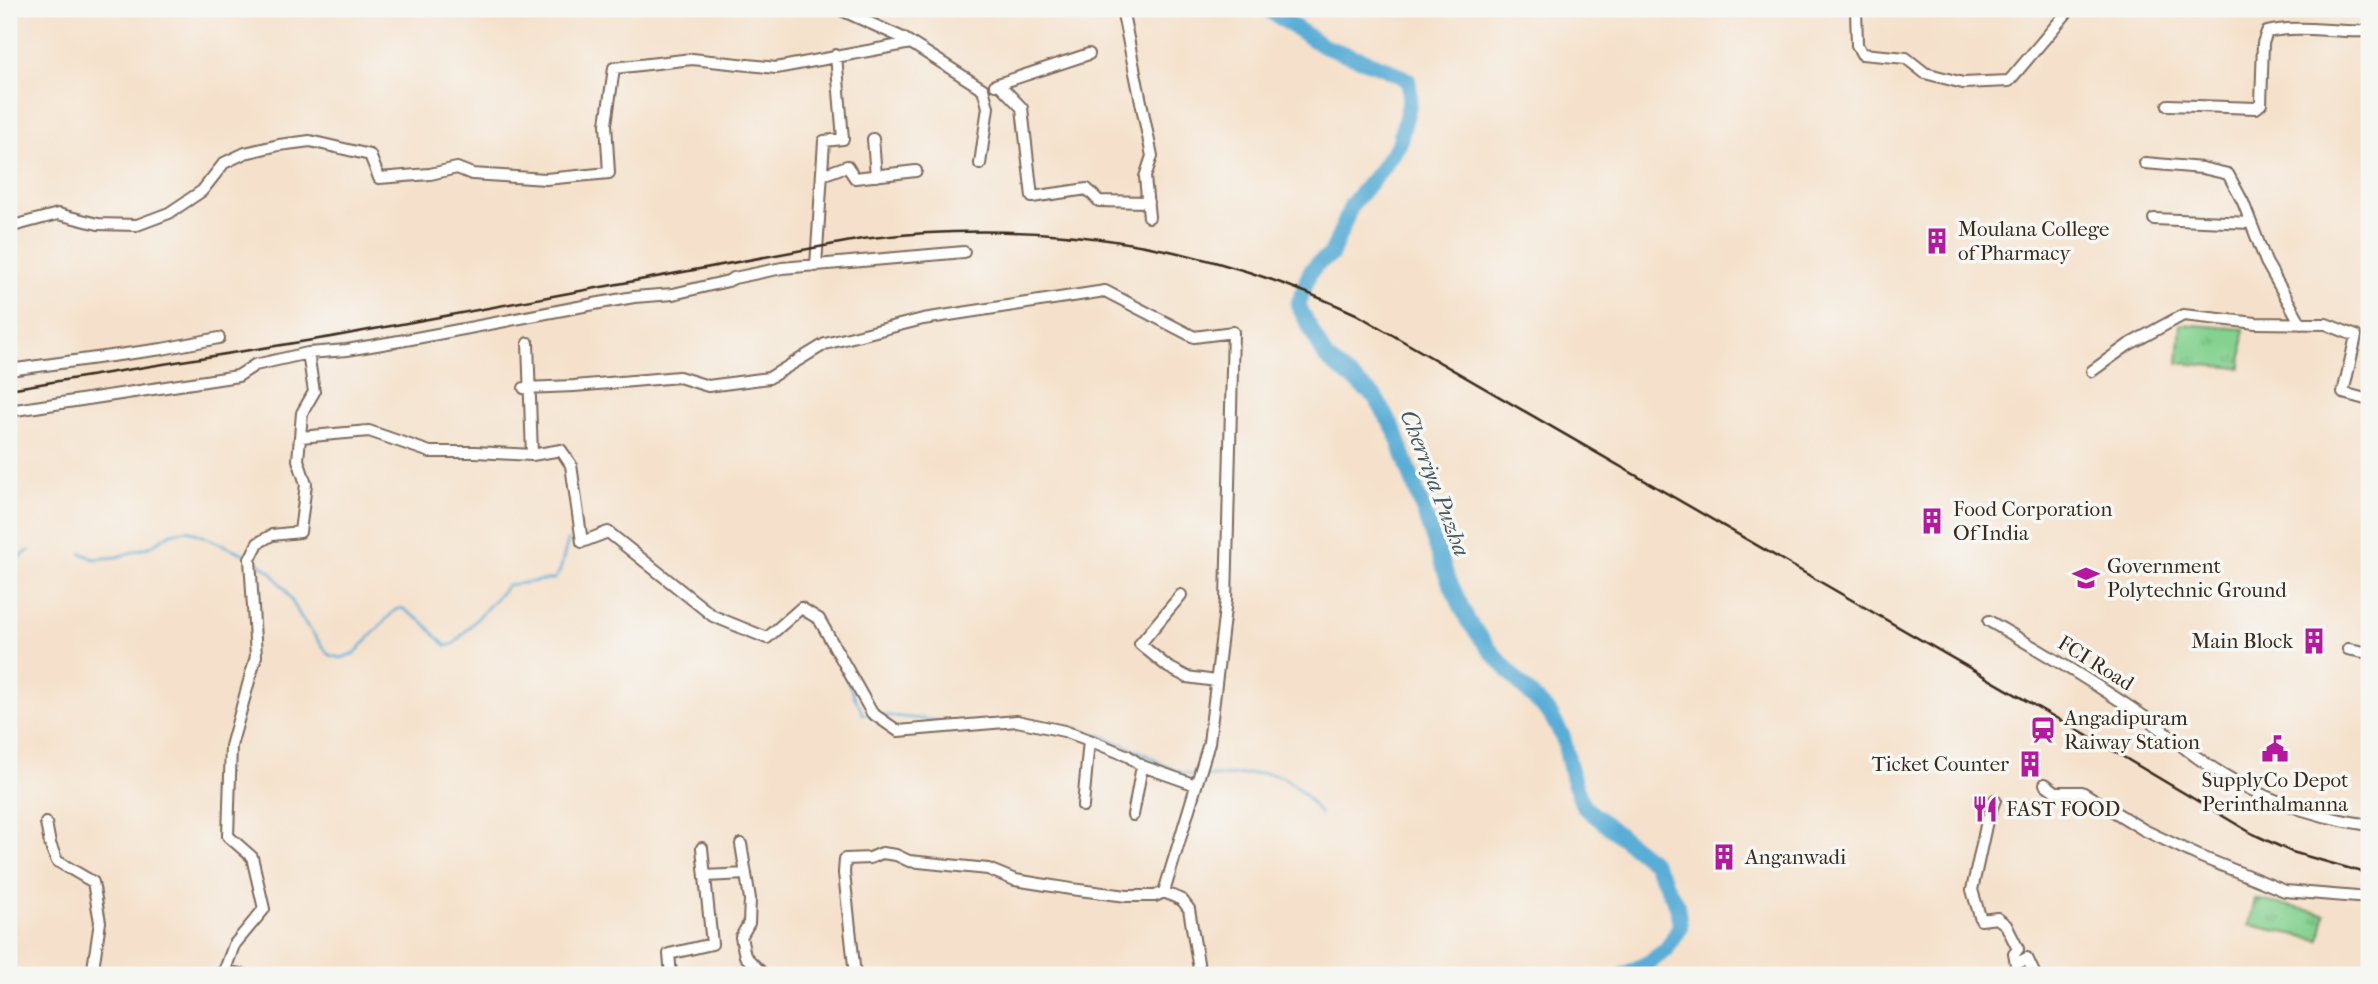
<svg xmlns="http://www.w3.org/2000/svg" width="2378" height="984" font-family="'IM FELL French Canon',serif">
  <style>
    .park { fill: url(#park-tufts); stroke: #607e57; stroke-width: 2 }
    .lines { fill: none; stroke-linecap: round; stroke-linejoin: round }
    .stream { stroke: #5aadd6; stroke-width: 2.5 }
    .river { stroke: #5aadd6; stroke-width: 16 }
    .minor-casing { stroke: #7c6a5b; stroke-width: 14 }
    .minor { stroke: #fff; stroke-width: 10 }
    .rail { stroke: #3b2a1e; stroke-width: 2.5 }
    .labels { text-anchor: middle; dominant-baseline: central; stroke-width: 7; stroke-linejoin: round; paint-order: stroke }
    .poi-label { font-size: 21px; fill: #3b2a1e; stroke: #f6f6f2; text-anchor: start }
    .street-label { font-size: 21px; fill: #3b2a1e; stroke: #f6f6f2 }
    .water-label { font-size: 23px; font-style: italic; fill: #46585e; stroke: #f6f6f2 }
  </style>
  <defs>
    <pattern id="park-tufts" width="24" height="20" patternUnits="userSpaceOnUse" patternTransform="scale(1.75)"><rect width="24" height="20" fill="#84d190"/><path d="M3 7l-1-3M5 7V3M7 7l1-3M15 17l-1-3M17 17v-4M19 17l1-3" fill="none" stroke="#6daa75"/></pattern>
  </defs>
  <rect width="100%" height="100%" fill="#f6f6f2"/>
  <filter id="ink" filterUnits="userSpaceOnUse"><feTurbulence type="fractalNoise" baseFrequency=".0143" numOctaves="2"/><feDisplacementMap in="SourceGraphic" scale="14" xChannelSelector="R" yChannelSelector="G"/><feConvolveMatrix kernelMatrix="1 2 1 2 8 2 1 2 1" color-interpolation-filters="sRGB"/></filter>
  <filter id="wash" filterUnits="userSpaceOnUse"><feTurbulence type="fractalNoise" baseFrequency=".00686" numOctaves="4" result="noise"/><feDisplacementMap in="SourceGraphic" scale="28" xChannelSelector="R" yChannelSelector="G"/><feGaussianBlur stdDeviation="1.57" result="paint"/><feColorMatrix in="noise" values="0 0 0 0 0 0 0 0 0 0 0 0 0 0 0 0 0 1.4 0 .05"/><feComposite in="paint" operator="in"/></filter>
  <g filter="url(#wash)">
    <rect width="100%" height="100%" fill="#f5e1cb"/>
    <path class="park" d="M2181 324 2244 329 2241 368 2178 363Z
      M2255 899 2325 914 2320 940 2249 925Z"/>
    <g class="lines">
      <path class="stream" d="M81 553 94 559 117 557 151 546 171 533 188 530 249 556
        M255 560 271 572 285 589 302 619 329 655 341 658 355 653 395 610 402 608 424 623 446 646 454 644 508 585 554 579 560 571 568 540
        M9 564 30 550
        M796 618 807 617 815 623 822 635
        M841 668 863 714H868
        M882 715 952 722
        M1066 727C1092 731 1117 741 1140 752 1158 761 1177 775 1197 775
        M1204 776C1264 778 1277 755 1320 814"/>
      <path class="river" d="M1267 9 1323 46 1385 68 1408 80 1410 93 1409 105 1399 144 1379 172 1352 204 1331 255 1318 263 1310 272 1298 305 1326 358 1375 397 1395 431 1446 574 1468 621 1490 650 1523 687 1550 714 1563 737 1573 780 1583 806 1654 863 1677 905 1680 927 1666 950 1648 963 1624 975"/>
    </g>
  </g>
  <g filter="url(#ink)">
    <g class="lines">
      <g class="minor-casing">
        <path id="minor" d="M839 9 903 38 983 89 988 107 980 164
          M1122 9 1152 156 1145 177 1149 217
          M1856 9 1857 45 1862 54 1906 58 1925 73 1963 83 2009 81 2070 9
          M999 84 1022 108 1032 197 1087 189 1099 201 1148 202
          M995 85 1089 54
          M2168 105 2256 108 2261 104 2263 43 2267 32C2299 24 2336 33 2369 31
          M873 139 876 176
          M2145 163 2202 168 2228 174 2243 202 2266 262 2301 324
          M822 175 847 166 855 178 916 171
          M2154 219 2251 223
          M9 227 58 214 98 224 137 225 169 213 202 191 224 163 245 153 279 145 310 141 370 155 379 178 430 174 457 168 472 174 546 179 609 173 606 124 614 68 692 59 776 68 911 43
          M816 266 824 141 843 139 836 55
          M528 343 532 455
          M308 353 314 392 302 413 300 437 369 431 430 452H475L532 455 561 450 571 465 582 542 608 532 713 616 767 638 801 608 819 619 872 713 898 731 1017 721 1064 731 1089 740 1128 756 1142 766 1196 785
          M9 370 162 349 219 338
          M2092 371 2128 345 2183 315 2256 323 2326 324 2356 336 2343 393 2369 400
          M524 388 574 386 679 377 708 386 769 378 825 344 923 319 1105 291 1194 337 1233 332 1226 600 1209 743 1164 892 1182 900 1189 909 1200 975
          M9 411 238 376 255 365 308 353 347 350 411 339 594 304 634 297 673 294 728 281 734 278 782 268 964 252
          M1181 595 1140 644 1168 667 1187 677 1216 681
          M1989 621C2041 651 2093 682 2143 716 2162 728 2179 745 2198 758 2250 795 2306 816 2369 825
          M2348 649 2369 653
          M2045 784 2056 792H2082L2144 830 2199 856 2285 891 2369 898
          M1995 800 1987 821 1972 890 1981 920 1997 918 2006 925 2018 949 2014 954 2016 964 2027 958 2035 975
          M1083 806 1089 740
          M1133 815 1142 766
          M46 823 50 844 57 861 93 882 100 922 92 975
          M741 844 750 899 749 923 741 937 745 956 764 975
          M705 876 746 874
          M223 971 245 975
          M223 975 234 945 264 909 252 857 228 836 231 746 256 656 250 559 258 543 272 535 300 532 306 484 298 460 300 437
          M671 975 669 954 712 944 702 848
          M855 975 844 873 845 859 870 858 882 853 896 855 909 861 988 869 1015 880 1071 889 1127 896H1155L1164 892"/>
      </g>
      <use href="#minor" class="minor"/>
      <path class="rail" d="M9 389 331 337 862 239C1034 218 1198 240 1356 314L2110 749 2253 834 2292 852 2369 874"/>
    </g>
  </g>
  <defs>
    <g id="building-bare" transform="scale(2.1)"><path d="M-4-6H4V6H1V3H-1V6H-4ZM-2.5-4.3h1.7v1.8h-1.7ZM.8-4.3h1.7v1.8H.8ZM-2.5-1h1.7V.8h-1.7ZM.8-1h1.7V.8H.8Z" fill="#b5179e" stroke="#f6f6f2" stroke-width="2.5" paint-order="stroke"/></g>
    <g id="university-bare" transform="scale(2.1)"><path d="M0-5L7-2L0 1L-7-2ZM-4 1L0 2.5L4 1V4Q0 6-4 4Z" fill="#b5179e" stroke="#f6f6f2" stroke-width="2.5" paint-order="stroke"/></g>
    <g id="station-bare" transform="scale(2.1)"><path d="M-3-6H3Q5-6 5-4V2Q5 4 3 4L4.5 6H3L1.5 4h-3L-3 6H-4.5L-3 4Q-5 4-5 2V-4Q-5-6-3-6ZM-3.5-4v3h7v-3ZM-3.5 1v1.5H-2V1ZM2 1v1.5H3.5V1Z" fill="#b5179e" stroke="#f6f6f2" stroke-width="2.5" paint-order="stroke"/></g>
    <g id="civic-bare" transform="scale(2.1)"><path d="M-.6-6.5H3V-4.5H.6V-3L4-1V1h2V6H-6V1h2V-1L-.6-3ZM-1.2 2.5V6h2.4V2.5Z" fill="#b5179e" stroke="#f6f6f2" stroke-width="2.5" paint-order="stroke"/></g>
    <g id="restaurant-bare" transform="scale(2.1)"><path d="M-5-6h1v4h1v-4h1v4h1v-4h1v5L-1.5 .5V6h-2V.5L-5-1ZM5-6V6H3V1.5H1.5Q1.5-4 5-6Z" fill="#b5179e" stroke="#f6f6f2" stroke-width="2.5" paint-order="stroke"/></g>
  </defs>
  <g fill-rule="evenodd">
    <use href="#building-bare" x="1937" y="241"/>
    <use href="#building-bare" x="1932" y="521"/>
    <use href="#university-bare" x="2086" y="578"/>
    <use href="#building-bare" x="2314" y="641"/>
    <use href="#station-bare" x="2043" y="730"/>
    <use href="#civic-bare" x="2275" y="749"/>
    <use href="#building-bare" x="2030" y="764"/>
    <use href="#restaurant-bare" x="1985" y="809"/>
    <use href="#building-bare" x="1724" y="857"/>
  </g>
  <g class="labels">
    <g class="poi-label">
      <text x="1958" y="229">Moulana College<tspan x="1958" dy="24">of Pharmacy</tspan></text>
      <text x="1953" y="509">Food Corporation<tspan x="1953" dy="24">Of India</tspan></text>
      <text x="2107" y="566">Government<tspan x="2107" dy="24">Polytechnic Ground</tspan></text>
      <text x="2293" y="641" text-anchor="end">Main Block</text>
      <text x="2064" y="718">Angadipuram<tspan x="2064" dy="24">Raiway Station</tspan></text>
      <text x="2009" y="764" text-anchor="end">Ticket Counter</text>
      <text x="2275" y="780" text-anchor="middle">SupplyCo Depot<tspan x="2275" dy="24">Perinthalmanna</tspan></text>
      <text x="2006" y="809">FAST FOOD</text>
      <text x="1745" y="857">Anganwadi</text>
    </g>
    <g class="street-label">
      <text transform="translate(2096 663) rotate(32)">FCI Road</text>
    </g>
    <g class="water-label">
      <text transform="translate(1435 483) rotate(69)">Cherriya Puzha</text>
    </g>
  </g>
  <rect width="2378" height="984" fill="none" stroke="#f6f6f2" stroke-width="35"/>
</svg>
